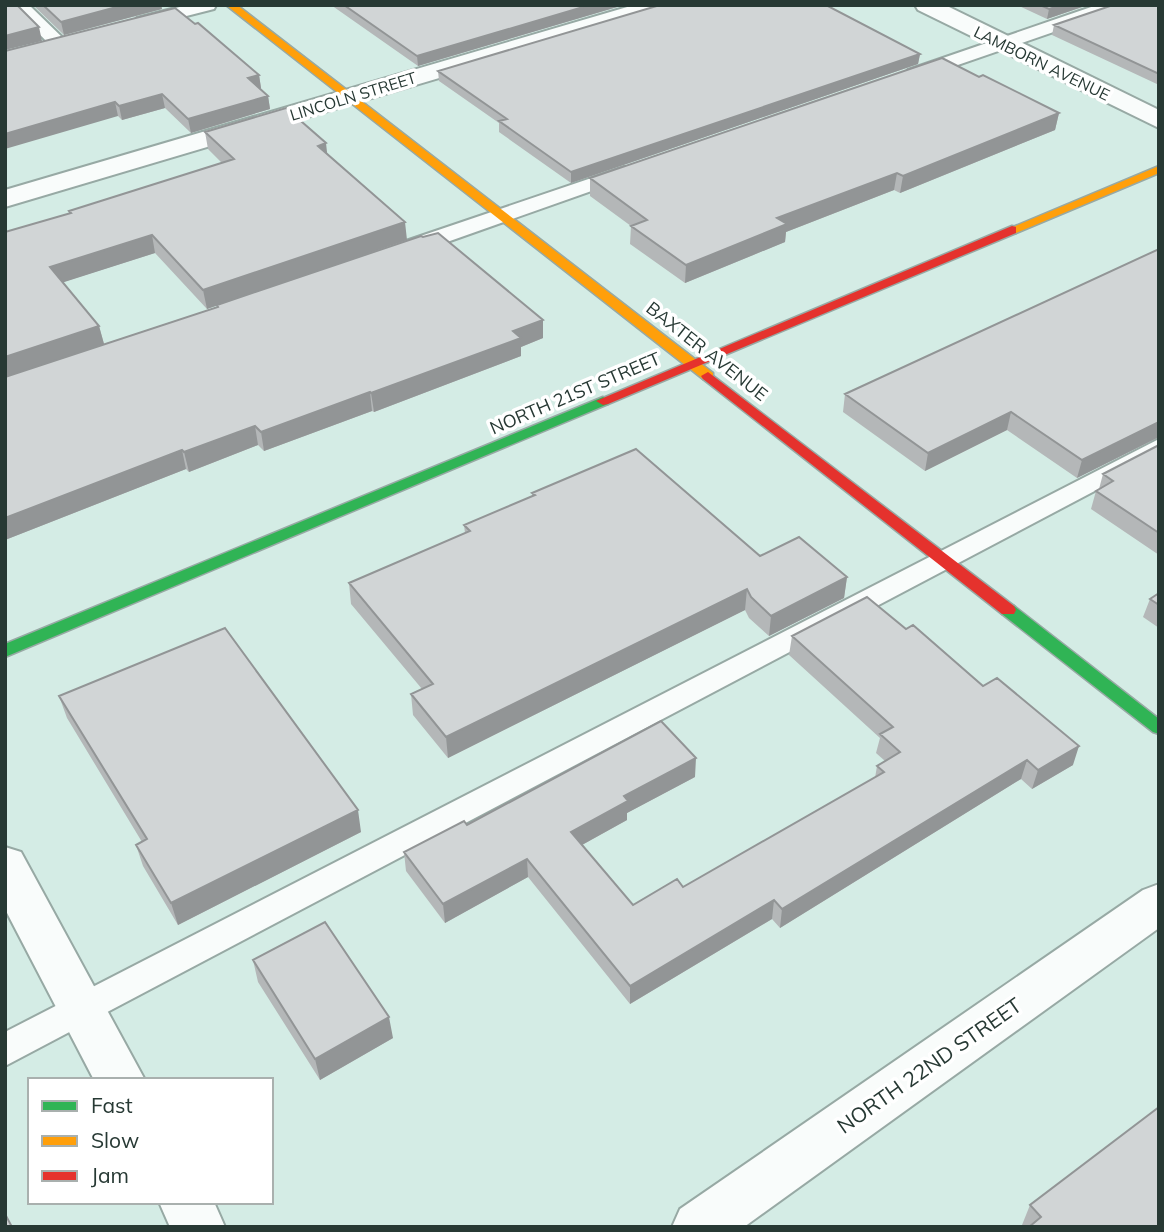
<svg xmlns="http://www.w3.org/2000/svg" width="1164" height="1232" font-family="Mulish,sans-serif">
  <style>
    .lines { fill: none; stroke-linecap: round; stroke-linejoin: round }
    .lane-casing { stroke: #97a9a4; stroke-width: 4 }
    .street-casing { stroke: #97a9a4; stroke-width: 4 }
    .fast-casing { stroke: #97a9a4; stroke-width: 3 }
    .slow-casing { stroke: #97a9a4; stroke-width: 3 }
    .jam-casing { stroke: #97a9a4; stroke-width: 3 }
    .lane { fill: #f9fcfb; fill-rule: evenodd }
    .street { fill: #f9fcfb; fill-rule: evenodd }
    .fast { fill: #30b455; fill-rule: evenodd }
    .slow { fill: #ff9f0a; fill-rule: evenodd }
    .jam { fill: #e5322d; fill-rule: evenodd }
    .wall { fill: #b4b7b8 }
    .shaded-wall { fill: #929596 }
    .building { fill: #d1d5d6; stroke: #929596; stroke-width: 2 }
    .labels { text-anchor: middle; dominant-baseline: central; stroke-width: 7; stroke-linejoin: round; paint-order: stroke }
    .far-street-label { font-size: 16px; fill: #273934; stroke: #fff }
    .street-label { font-size: 18px; fill: #273934; stroke: #fff }
    .near-street-label { font-size: 21px; fill: #273934; stroke: #fff }
  </style>
  <rect width="100%" height="100%" fill="#d4ece5"/>
  <g class="lines">
    <g class="lane-casing">
      <path id="lane" d="M11 5H29L65 40 68 44 65 48H53Z
        M187 5H216L214 9 143 27 134 22 137 18Z
        M1097 5H1122L1120 9 920 78 914 79 905 74 908 70Z
        M624 167 631 169 634 173 631 177 416 253H400L397 248 400 243Z
        M1159 439V457L5 1066V1032Z"/>
    </g>
    <g class="street-casing">
      <path id="street" d="M634 5H671L668 10 5 207V190Z
        M915 5H945L1159 110V128L918 10Z
        M5 847 21 852 145 1080H94L5 909Z
        M1159 884V928L744 1227H672L680 1209 1143 890Z
        M159 1202H214L225 1227H170Z"/>
    </g>
    <g class="fast-casing">
      <path id="fast" d="M603 397 610 401 608 404 5 657V644Z
        M1008 605 1014 606 1159 719V734L1153 732 1002 614 1000 610Z"/>
    </g>
    <g class="slow-casing">
      <path id="slow" d="M226 5H237L713 373V379H703Z
        M1159 166V173L1016 233H1008L1006 230Z"/>
    </g>
    <g class="jam-casing">
      <path id="jam" d="M1012 226 1016 227V233L608 404 603 405 596 401Z
        M708 372 1014 606 1016 610 1014 614H1002L703 379 701 376Z"/>
    </g>
    <use href="#lane" class="lane"/>
    <use href="#street" class="street"/>
    <use href="#fast" class="fast"/>
    <use href="#slow" class="slow"/>
    <use href="#jam" class="jam"/>
  </g>
  <path class="wall" d="M33 5H161L162 9 64 35Z
    M331 5H624L418 66Z
    M1017 5H1088L1047 19Z
    M1159 5V85L1052 35 1054 25Z
    M5 51 259 75 261 88 260 89 268 96 270 109 191 133 165 108 122 120 118 116Z
    M920 54 918 64 571 183 499 132V123L439 81 438 71Z
    M979 77 1059 113 1055 130 900 193 894 190 786 232 785 242 685 283 630 244 631 226 590 196V178Z
    M205 132 328 154 407 240 207 309 155 253 63 282 99 326 104 344 217 307V305L543 338 521 347V356L374 412 372 411 264 451 258 445 189 472 186 469 5 540V232L70 213 69 211 222 163 208 149Z
    M1159 249V437L1077 478 1007 430 925 471 843 412 845 394Z
    M1159 445V555L1091 509 1096 491 1099 489 1103 474Z
    M532 493 760 556 847 577 844 598 769 636 749 618 745 610 448 758 413 715 411 694 422 689 351 604 349 583 465 533 464 525 532 496Z
    M1159 593V628L1143 617 1150 599Z
    M906 629 1073 765 1032 789 1021 779 780 928 772 919 630 1004 528 877 445 923 406 871 404 852 467 825 695 777 627 813V820L582 845 633 905 683 887 875 778 877 766 885 761 876 753 880 738 789 655 792 636Z
    M59 696 361 832 178 925 143 866 136 845 142 842 67 718Z
    M253 960 393 1038 320 1080 258 982Z
    M1030 1205 1159 1227H1023L1022 1225Z"/>
  <path class="shaded-wall" d="M124 5H161L162 9 64 35 61 22Z
    M590 5H624L418 66 417 56Z
    M1062 5H1088L1047 19 1049 9Z
    M39 27 42 41 5 50V36Z
    M920 54 918 64 571 183V172Z
    M259 75 261 88 250 92 248 78Z
    M162 94 165 108 122 120 119 106Z
    M268 96 270 109 191 133 188 119Z
    M115 102 118 116 5 149V134Z
    M1059 113 1055 130 900 193 903 176Z
    M326 143 328 161 318 146Z
    M897 173 894 190 786 232 785 242 685 283 686 265 777 218Z
    M405 222 407 240 207 309 203 290Z
    M152 235 155 253 55 285 50 267Z
    M543 320V338L521 347V356L374 412 371 393 513 331Z
    M99 326 104 344 5 378V357Z
    M370 392 372 411 264 451 261 432Z
    M1011 412 1007 430 925 471 928 453Z
    M1159 422V437L1077 478 1082 460Z
    M255 426 258 445 189 472 184 452Z
    M182 450 186 469 5 540V518Z
    M847 577 844 598 769 636 771 616Z
    M747 589 745 610 448 758 446 737Z
    M1079 746 1073 765 1032 789 1038 770Z
    M696 758 695 777 627 813V820L571 851V832L624 796Z
    M1027 760 1021 779 780 928 782 909Z
    M358 810 361 832 178 925 171 903Z
    M527 859 528 877 445 923 443 904Z
    M774 900 772 919 630 1004V986Z
    M389 1017 393 1038 320 1080 315 1059Z"/>
  <path class="building" d="M5 5H17L39 27 5 36Z
    M43 5H124L61 22Z
    M344 5H590L417 56Z
    M660 5H826L920 54 571 172 499 121 507 119 438 71Z
    M1040 5H1062L1049 9Z
    M1113 5H1159V74L1054 25Z
    M175 8 195 24 198 23 259 75 248 78 268 96 188 119 162 94 119 106 115 102 5 134V51Z
    M942 58 979 77 983 75 1059 113 903 176 897 173 777 218 787 224 686 265 631 226 647 220 590 178Z
    M286 108 326 143 318 146 405 222 203 290 152 235 50 267 99 326 5 357V232L71 213 69 211 234 159 205 132Z
    M438 233 543 320 513 331 521 338 371 393 370 392 261 432 255 426 184 452 182 450 5 518V377L218 307 217 305 421 236 423 237Z
    M1159 249V422L1082 460 1011 412 928 453 845 394Z
    M1159 445V533L1096 491 1113 481 1103 474Z
    M636 449 760 556 799 537 847 577 771 616 751 597 747 589 446 737 411 694 433 684 349 583 470 531 464 525 535 495 532 493Z
    M1159 593V605L1150 599Z
    M867 597 906 629 913 625 983 686 997 678 1079 746 1038 770 1027 760 782 909 774 900 630 986 527 859 443 904 404 852 464 821 467 825 661 721 696 758 624 796 628 801 571 832 633 905 677 879 683 887 884 772 877 766 900 752 880 734 893 727 792 636Z
    M225 628 358 810 171 903 136 845 147 839 59 696Z
    M325 922 389 1017 315 1059 253 960Z
    M1159 1107V1227H1029L1041 1217 1030 1205Z
    M5 1214 12 1227H5Z"/>
  <g class="labels">
    <g class="far-street-label">
      <text transform="translate(1042 63) rotate(26)">LAMBORN AVENUE</text>
      <text transform="translate(353 96) rotate(-17)">LINCOLN STREET</text>
    </g>
    <g class="street-label">
      <text transform="translate(707 351) rotate(38)">BAXTER AVENUE</text>
      <text transform="translate(575 393) rotate(-23)">NORTH 21ST STREET</text>
    </g>
    <g class="near-street-label">
      <text transform="translate(929 1065) rotate(-35)">NORTH 22ND STREET</text>
    </g>
  </g>
  <rect width="1164" height="1232" fill="none" stroke="#273934" stroke-width="14"/>
  <rect x="28" y="1078" width="245" height="126" fill="#ffffff" stroke="#a9b0ae" stroke-width="2"/>
  <rect x="42" y="1101" width="35" height="10" fill="#30b455" stroke="#a9b0ae" stroke-width="2"/>
  <text x="91" y="1113" font-size="21" fill="#273934">Fast</text>
  <rect x="42" y="1136" width="35" height="10" fill="#ff9f0a" stroke="#a9b0ae" stroke-width="2"/>
  <text x="91" y="1148" font-size="21" fill="#273934">Slow</text>
  <rect x="42" y="1171" width="35" height="10" fill="#e5322d" stroke="#a9b0ae" stroke-width="2"/>
  <text x="91" y="1183" font-size="21" fill="#273934">Jam</text>
</svg>
